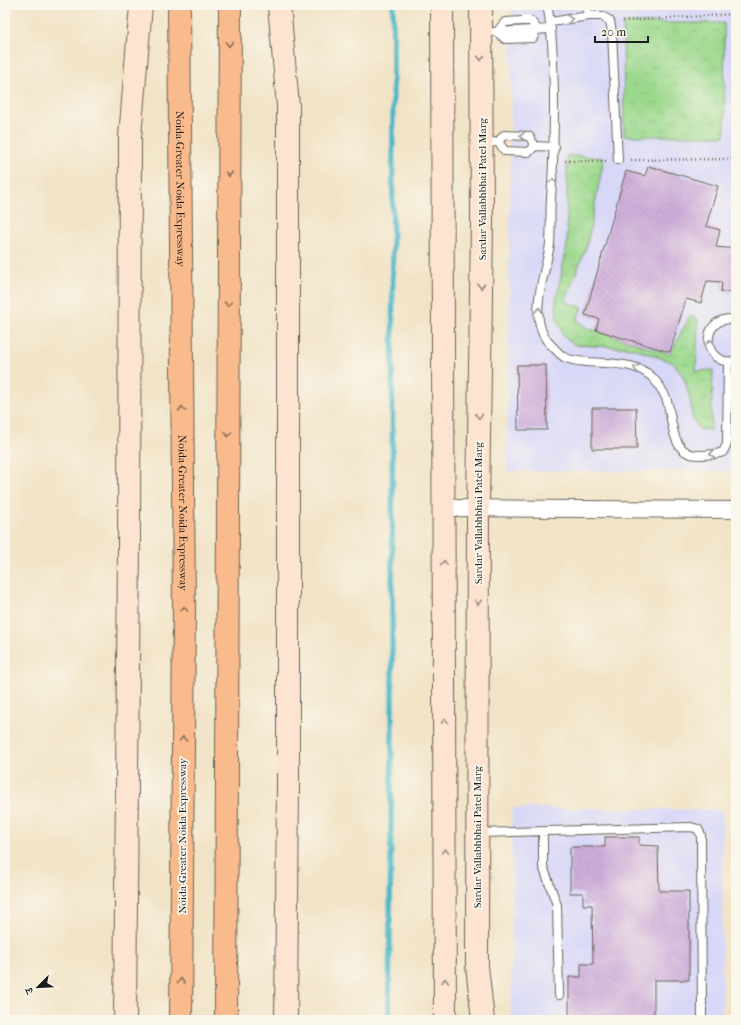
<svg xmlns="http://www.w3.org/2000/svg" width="741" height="1025" font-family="'IM FELL French Canon','Noto Serif Devanagari',serif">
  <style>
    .built { fill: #d7d7f8 }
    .park { fill: url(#park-crowns); stroke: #5c7a54 }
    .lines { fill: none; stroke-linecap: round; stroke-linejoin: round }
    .stream { stroke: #4cb8c8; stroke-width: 5.5 }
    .building { fill: url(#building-back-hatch) }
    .lane-casing { stroke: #676258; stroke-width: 10 }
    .street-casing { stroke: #676258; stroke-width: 18 }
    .secondary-casing { stroke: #676258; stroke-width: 24 }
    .highway-casing { stroke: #676258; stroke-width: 24 }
    .path { stroke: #676258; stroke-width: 2.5; stroke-dasharray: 1 3; stroke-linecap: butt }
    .lane { stroke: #fff; stroke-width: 8 }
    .street { stroke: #fff; stroke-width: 16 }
    .secondary { stroke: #fde4d1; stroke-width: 22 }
    .highway { stroke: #fabb8c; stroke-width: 22 }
    .oneway { stroke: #999 }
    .oneway2 { stroke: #8b6c54 }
    .oneway3 { stroke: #988a80 }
    .labels { text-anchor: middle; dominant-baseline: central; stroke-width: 3.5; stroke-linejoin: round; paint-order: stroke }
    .street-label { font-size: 11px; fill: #1c1c1c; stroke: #fbf7ec }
  </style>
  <defs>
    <pattern id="park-crowns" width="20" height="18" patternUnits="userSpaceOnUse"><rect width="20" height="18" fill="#9bd88c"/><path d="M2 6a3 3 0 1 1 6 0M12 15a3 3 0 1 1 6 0" fill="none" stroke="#85b978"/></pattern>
    <pattern id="building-back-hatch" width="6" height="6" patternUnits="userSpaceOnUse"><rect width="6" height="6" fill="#ceaddb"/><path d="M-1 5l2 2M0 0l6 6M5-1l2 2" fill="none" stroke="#b094bb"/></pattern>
  </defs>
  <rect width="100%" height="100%" fill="#fbf7ec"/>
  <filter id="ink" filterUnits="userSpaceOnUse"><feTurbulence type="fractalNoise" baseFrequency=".025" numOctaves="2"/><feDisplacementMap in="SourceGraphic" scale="8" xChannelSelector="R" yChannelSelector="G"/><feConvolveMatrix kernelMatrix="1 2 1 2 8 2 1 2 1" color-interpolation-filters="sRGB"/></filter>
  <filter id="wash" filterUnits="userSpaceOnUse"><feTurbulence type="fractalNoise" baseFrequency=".012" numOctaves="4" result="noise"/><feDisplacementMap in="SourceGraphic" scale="16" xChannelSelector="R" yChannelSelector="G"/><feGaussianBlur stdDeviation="0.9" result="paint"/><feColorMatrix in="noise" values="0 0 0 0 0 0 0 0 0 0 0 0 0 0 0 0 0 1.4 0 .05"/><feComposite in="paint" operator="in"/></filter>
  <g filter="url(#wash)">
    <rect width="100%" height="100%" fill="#f1e3c6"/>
    <path class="built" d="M512 5H736V471H507Z
      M512 808 723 810 722 1020H511Z"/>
    <path class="park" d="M623 23H724L725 136H624Z
      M567 155 604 158 587 245 565 302 582 307 577 320 588 328 670 354 690 316 698 319 696 371 713 370 711 430 699 429 692 417 690 399 684 378 674 363 633 348 575 345 563 336 557 318 556 301 567 245Z"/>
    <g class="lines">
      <path class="stream" d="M389 1020 392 734 393 5"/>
    </g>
    <g id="blocks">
      <path class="building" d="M648 166 718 186 706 226 720 230 716 247 736 249V291L721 292 722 282 707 281 701 303 686 299 670 352 596 330 599 319 585 315 626 171 645 176Z
        M517 365H546L547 430H518Z
        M592 408H636L637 449H592Z
        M605 837H639V845L658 846 659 891H689V980H654V1020H569V977H581V964H593L592 905H583V893H570V847H605Z"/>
    </g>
  </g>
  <g filter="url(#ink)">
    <use href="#blocks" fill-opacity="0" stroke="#676258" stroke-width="1"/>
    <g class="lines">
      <g class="lane-casing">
        <path id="lane" d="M547 5C553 34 553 63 554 92 554 128 554 163 551 198 550 213 551 229 550 244 546 272 529 311 545 338 547 341 550 344 553 347 556 350 560 355 564 357 571 361 579 361 587 362 610 364 642 361 657 383 660 387 664 393 666 398 674 419 669 455 699 455 708 455 715 455 723 452L727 444 728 363
          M587 5 588 16
          M522 21H531L537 29 533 38 505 39 497 32 505 22Z
          M551 22 588 16H602L610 21 612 32 618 160
          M494 32 551 29
          M498 142 505 151 529 152 535 146
          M483 143 498 142 504 135 529 136 535 146 555 147
          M736 320C701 312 698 367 736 361
          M728 397H736
          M543 832V866L557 905 559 995
          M479 833 691 827 698 829 701 835 702 1020"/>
      </g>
      <g class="street-casing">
        <path id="street" d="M444 508 736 510"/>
      </g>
      <g class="secondary-casing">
        <path id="secondary" d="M279 5 288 106V787L286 1020
          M442 5 445 1020
          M481 5 482 223 478 508 477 966 483 1020
          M125 1020 129 546 130 137 141 5"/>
      </g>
      <g class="highway-casing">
        <g id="highway">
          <path id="s1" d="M179 5 184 608 181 1020"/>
          <path d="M226 1020 230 5"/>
        </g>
      </g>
      <path class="path" d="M623 21 736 14
        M732 158 736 5
        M631 160 736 159
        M565 161H606
        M734 309 735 291"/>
      <use href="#lane" class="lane"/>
      <use href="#street" class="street"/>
      <use href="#secondary" class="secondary"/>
      <use href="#highway" class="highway"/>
    </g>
    <defs><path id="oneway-chevron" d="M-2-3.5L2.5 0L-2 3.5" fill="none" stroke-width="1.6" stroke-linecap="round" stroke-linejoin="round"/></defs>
    <g class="oneway">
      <use href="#oneway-chevron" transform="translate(570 19) rotate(-9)"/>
      <use href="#oneway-chevron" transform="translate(522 136) rotate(-174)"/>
      <use href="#oneway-chevron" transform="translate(553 181) rotate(-86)"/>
      <use href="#oneway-chevron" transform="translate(539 310) rotate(-85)"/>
      <use href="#oneway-chevron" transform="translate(710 342) rotate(-92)"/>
      <use href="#oneway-chevron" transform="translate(636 368) rotate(-161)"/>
      <use href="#oneway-chevron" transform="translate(712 454) rotate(174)"/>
    </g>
    <g class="oneway2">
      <use href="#oneway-chevron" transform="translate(229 44) rotate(90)"/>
      <use href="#oneway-chevron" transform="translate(229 174) rotate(90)"/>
      <use href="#oneway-chevron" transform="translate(228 304) rotate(90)"/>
      <use href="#oneway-chevron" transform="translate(182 409) rotate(-90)"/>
      <use href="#oneway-chevron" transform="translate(228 434) rotate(90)"/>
      <use href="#oneway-chevron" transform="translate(184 609) rotate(-90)"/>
      <use href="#oneway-chevron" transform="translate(183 739) rotate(-90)"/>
      <use href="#oneway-chevron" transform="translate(181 981) rotate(-90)"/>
    </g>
    <g class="oneway3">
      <use href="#oneway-chevron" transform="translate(481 58) rotate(90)"/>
      <use href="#oneway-chevron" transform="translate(481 286) rotate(91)"/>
      <use href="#oneway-chevron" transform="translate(479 416) rotate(91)"/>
      <use href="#oneway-chevron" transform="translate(444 563) rotate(-90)"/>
      <use href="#oneway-chevron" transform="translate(478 602) rotate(90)"/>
      <use href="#oneway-chevron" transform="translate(445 721) rotate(-90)"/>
      <use href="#oneway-chevron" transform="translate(445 851) rotate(-90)"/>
      <use href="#oneway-chevron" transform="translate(445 981) rotate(-89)"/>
    </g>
  </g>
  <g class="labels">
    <g class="street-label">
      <text stroke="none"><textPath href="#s1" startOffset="184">Noida-Greater Noida Expressway</textPath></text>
      <text transform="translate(482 189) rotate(-90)">Sardar Vallabhbhai Patel Marg</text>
      <text stroke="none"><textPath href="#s1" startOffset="508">Noida-Greater Noida Expressway</textPath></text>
      <text transform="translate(478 513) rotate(-90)">Sardar Vallabhbhai Patel Marg</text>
      <text transform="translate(182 836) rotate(-90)">Noida-Greater Noida Expressway</text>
      <text transform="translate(477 837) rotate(-90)">Sardar Vallabhbhai Patel Marg</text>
    </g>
  </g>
  <rect width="741" height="1025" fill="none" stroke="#fbf7ec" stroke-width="20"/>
  <g transform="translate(38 987) rotate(246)" stroke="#fbf7ec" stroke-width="3" paint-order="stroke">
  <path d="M0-3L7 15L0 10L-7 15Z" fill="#1c1c1c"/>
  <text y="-6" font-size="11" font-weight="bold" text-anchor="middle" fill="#1c1c1c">उ</text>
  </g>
  <path d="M595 36v6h53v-6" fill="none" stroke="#1c1c1c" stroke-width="2"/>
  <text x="601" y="36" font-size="12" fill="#1c1c1c" stroke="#fbf7ec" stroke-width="3" paint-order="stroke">20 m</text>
</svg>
